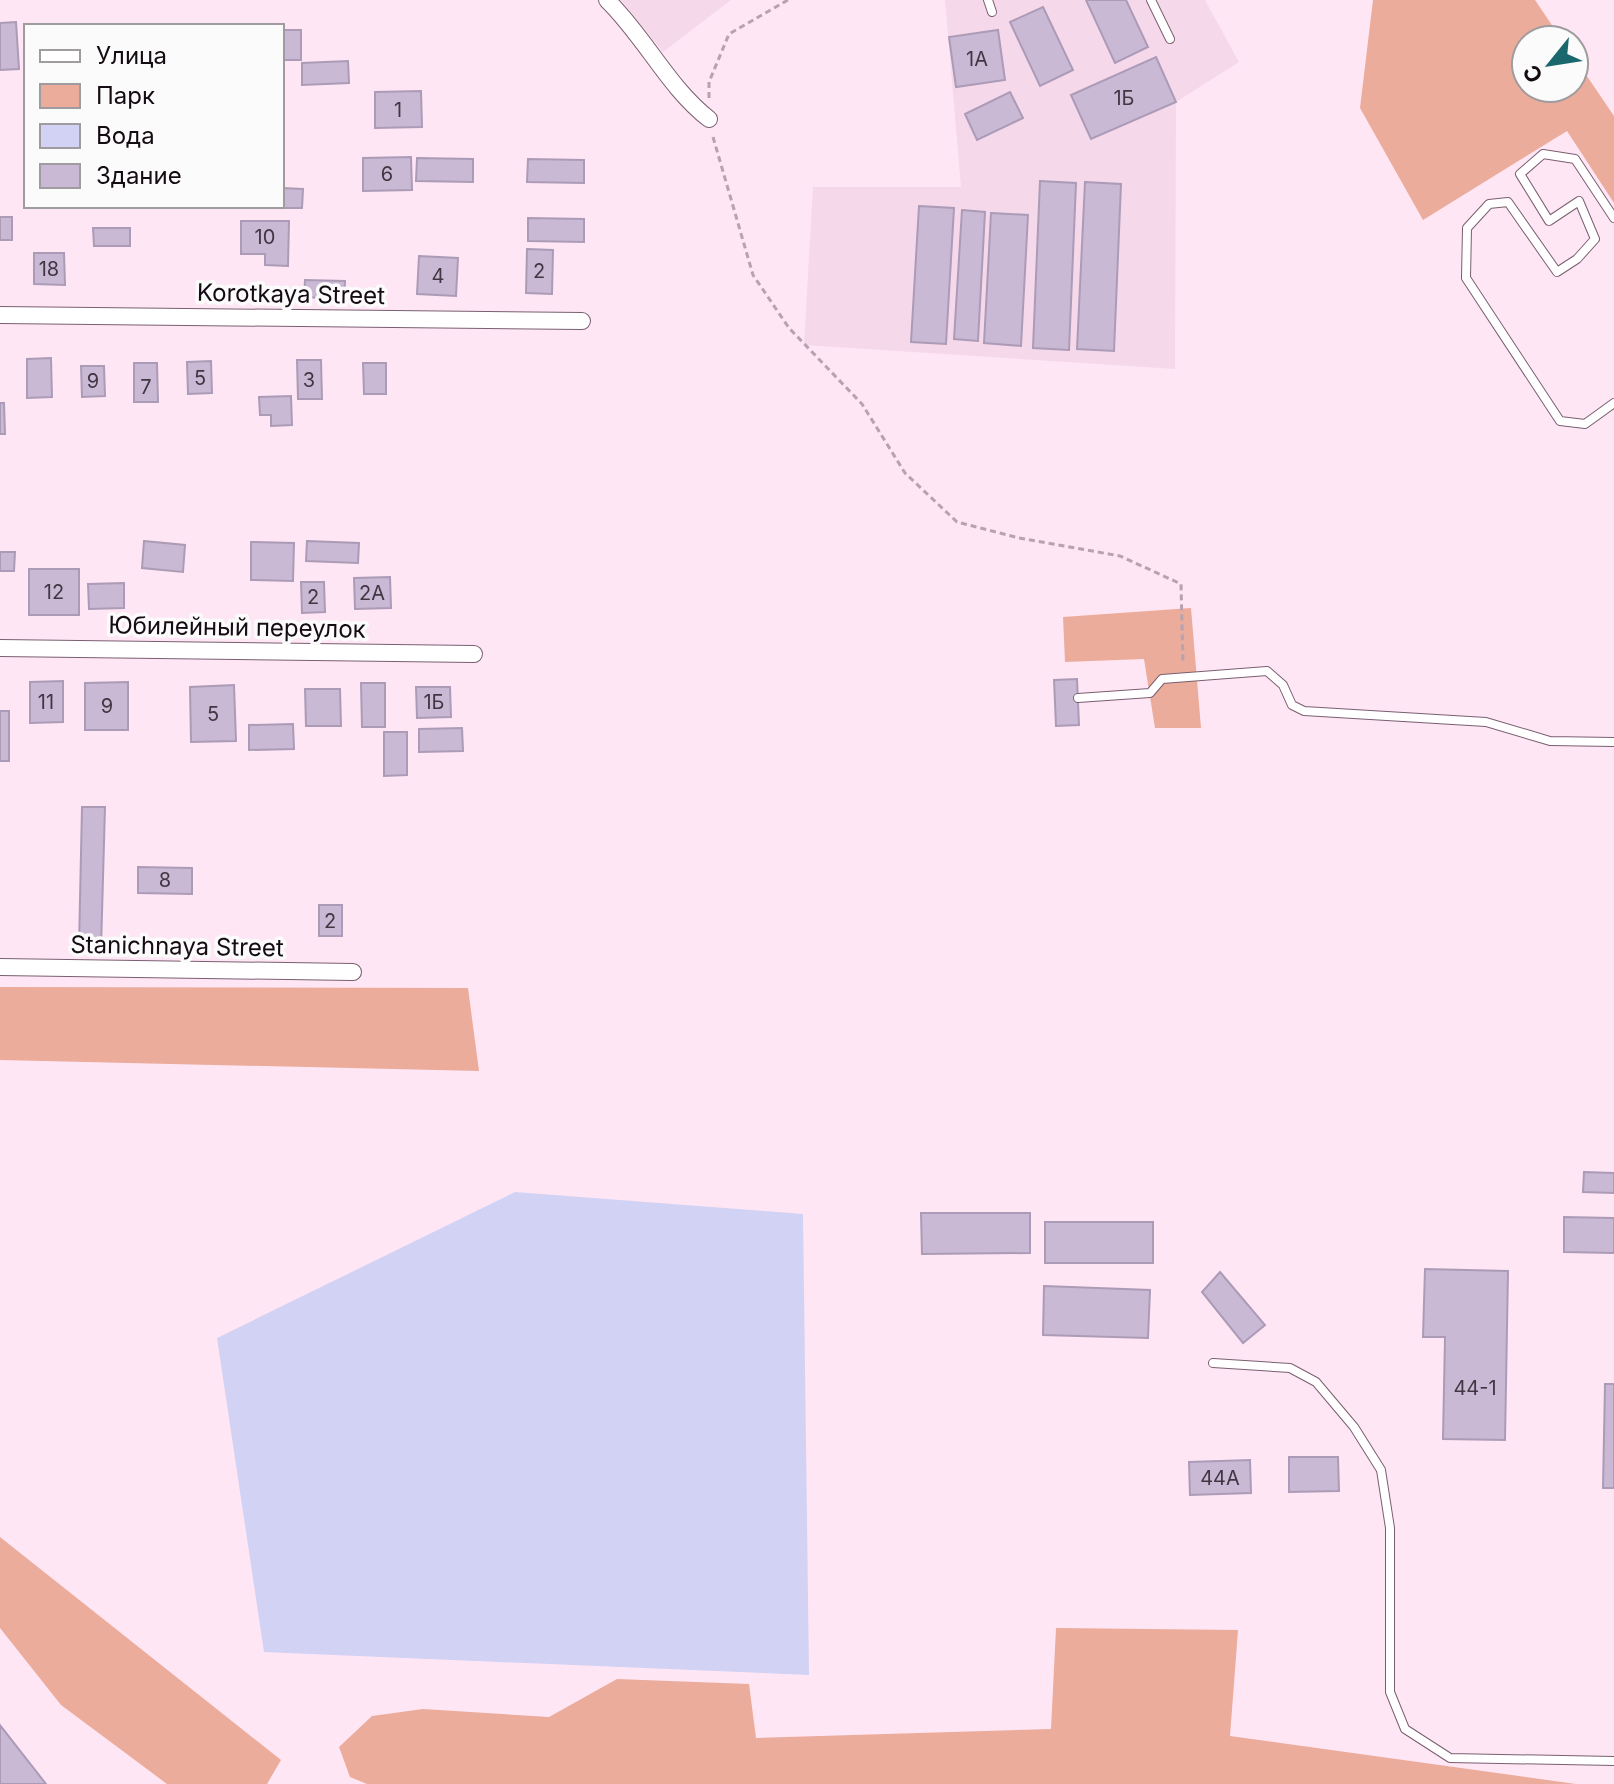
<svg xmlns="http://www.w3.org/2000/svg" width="1614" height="1784" font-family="Inter,sans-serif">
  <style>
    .built { fill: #f6d8eb }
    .green { fill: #ebac9c }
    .water { fill: #d2d2f4 }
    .building { fill: #cab9d5; stroke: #ac9bb6; stroke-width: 2 }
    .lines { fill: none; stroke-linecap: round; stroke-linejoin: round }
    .service-casing { stroke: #795f70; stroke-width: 10 }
    .minor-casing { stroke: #795f70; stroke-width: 18 }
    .path { stroke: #b7a2af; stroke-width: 3; stroke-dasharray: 6 4; stroke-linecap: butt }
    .service { stroke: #fff; stroke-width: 8 }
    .minor { stroke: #fff; stroke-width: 16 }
    .labels { text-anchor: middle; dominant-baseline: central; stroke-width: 7; stroke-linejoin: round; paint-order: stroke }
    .number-label { font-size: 20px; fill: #423643 }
    .street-label { font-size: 24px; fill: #150b12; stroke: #fbfbfb }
  </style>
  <rect width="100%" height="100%" fill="#ffe6f5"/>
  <path class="built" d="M621 0H731L663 52Z
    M945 0H1205L1239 62 1176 102 1175 369 804 345 813 187H961Z"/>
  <path class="green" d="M1373 0H1535L1562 40H1526V88H1574V57L1614 116V203L1567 131 1423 220 1360 108Z
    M1191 608 1201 728H1155L1144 659 1065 662 1063 617Z
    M0 987 468 988 479 1071 0 1060Z
    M0 1537 281 1760 267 1784H167L61 1705 0 1628Z
    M1056 1628 1238 1630 1230 1736 1576 1784H367L350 1777 339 1747 372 1716 423 1709 549 1717 617 1679 749 1684 756 1738 1051 1729Z"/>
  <path class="water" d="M515 1192 803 1214 809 1675 264 1652 217 1338Z"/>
  <path class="building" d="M1086 0H1126L1148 47 1115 63Z
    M1043 7 1073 70 1040 86 1010 22Z
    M16 22 19 69 0 70V23Z
    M282 30H301V60H282Z
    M998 30 1005 80 956 87 949 37Z
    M1156 57 1176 102 1091 139 1071 95Z
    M348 61 349 83 302 85V63Z
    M421 91 422 127 375 128V92Z
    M1010 92 1023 118 977 140 965 114Z
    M411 157 412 190 363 191V158Z
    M417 158 473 159V182L416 181Z
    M528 159 584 160V183L527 182Z
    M1040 181 1076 183 1069 350 1033 348Z
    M1085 182 1121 184 1114 351 1077 349Z
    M282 188 303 189 302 208H275L282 206Z
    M919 206 954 208 946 344 911 342Z
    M962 210 985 212 978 341 954 339Z
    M991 213 1028 215 1021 346 984 343Z
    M0 217H12V240H0Z
    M528 218 584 219V242L528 241Z
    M241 221H289L288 266 265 265V254H241Z
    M93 228H130V246H94Z
    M527 249 553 250 552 294 526 293Z
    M34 253H64L65 285 34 284Z
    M419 256 458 258 456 296 417 294Z
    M305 280 345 281 344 299 304 297Z
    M51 358 52 397 27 398V359Z
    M297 360H321L322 399H298Z
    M211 361 212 393 188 394 187 362Z
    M134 363H157L158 402H134Z
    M363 363H386V394H364Z
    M81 366H104L105 396 82 397Z
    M291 396 292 425 271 426V415H260L259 397Z
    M0 403H4L5 434H0Z
    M144 541 185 545 183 572 142 568Z
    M307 541 359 543 358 563 306 561Z
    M251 542 294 543 293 581 251 580Z
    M0 552H15L14 571H0Z
    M29 569H79V615H29Z
    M390 577 391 608 355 609 354 578Z
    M301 582H324L325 612 302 613Z
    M124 583V608L89 609 88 584Z
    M1077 679 1079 725 1056 726 1054 680Z
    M63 681V722L30 723V682Z
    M128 682V730H85V683Z
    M361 683H385V727H362Z
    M234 685 236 741 191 742 190 687Z
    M416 687H450L451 717 417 718Z
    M305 689H340L341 726H306Z
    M0 711H9V761H0Z
    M293 724 294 749 249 750V725Z
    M462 728 463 751 419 752V729Z
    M384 732H407V775L384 776Z
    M82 807H105L101 948 79 947Z
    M138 867 192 868V894L138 893Z
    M319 905H342V936H319Z
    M1584 1172 1614 1173V1193L1583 1192Z
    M921 1213H1030V1253L922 1254Z
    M1564 1217 1614 1218V1253L1564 1252Z
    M1045 1222H1153V1263H1045Z
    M1425 1269 1508 1271 1505 1440 1443 1439 1445 1337H1423Z
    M1220 1272 1265 1325 1243 1343 1202 1292Z
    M1044 1286 1150 1290 1148 1338 1043 1335Z
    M1605 1384H1614V1488H1603Z
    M1289 1457H1338L1339 1491 1289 1492Z
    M1250 1460 1251 1493 1190 1495 1189 1462Z
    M0 1725 46 1784H0Z"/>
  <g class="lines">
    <g class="service-casing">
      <path id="service" d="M988 0 992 12
        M1151 0 1170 39
        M1614 218 1575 159 1543 154 1520 174 1549 221 1579 201 1595 239 1577 259 1557 272 1508 202 1489 204 1467 228 1466 278 1560 421 1585 424 1614 403
        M1078 698 1150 693 1162 679 1267 671 1283 685 1292 705 1304 711 1486 722 1550 741 1614 742
        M1213 1363 1290 1368 1316 1382 1354 1427 1381 1470 1390 1528V1692L1405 1729 1450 1758 1614 1761"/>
    </g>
    <g class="minor-casing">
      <path id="minor" d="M607 0C645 37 668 87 709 119
        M0 315 582 321
        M0 648 474 654
        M0 967 353 972"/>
    </g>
    <path class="path" d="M709 98V82L729 34 788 0
      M713 137 753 275 789 328 862 404 905 473 957 522 1019 538 1120 556 1181 584 1183 664"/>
    <use href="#service" class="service"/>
    <use href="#minor" class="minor"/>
  </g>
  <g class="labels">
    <g class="number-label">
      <text x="977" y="59">1А</text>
      <text x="1124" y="98">1Б</text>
      <text x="398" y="110">1</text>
      <text x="387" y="174">6</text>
      <text x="265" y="237">10</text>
      <text x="49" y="269">18</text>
      <text x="539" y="271">2</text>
      <text x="438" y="276">4</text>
      <text x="200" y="378">5</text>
      <text x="309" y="380">3</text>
      <text x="93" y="381">9</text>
      <text x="146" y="387">7</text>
      <text x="54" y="592">12</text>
      <text x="372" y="593">2А</text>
      <text x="313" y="597">2</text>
      <text x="46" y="702">11</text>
      <text x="434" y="702">1Б</text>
      <text x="107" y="706">9</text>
      <text x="213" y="714">5</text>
      <text x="165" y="880">8</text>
      <text x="330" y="921">2</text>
      <text x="1475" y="1388">44-1</text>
      <text x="1220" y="1478">44А</text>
    </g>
    <g class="street-label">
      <text transform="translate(291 294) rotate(1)">Korotkaya Street</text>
      <text transform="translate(237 627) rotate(1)">Юбилейный переулок</text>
      <text transform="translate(177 946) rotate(1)">Stanichnaya Street</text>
    </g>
  </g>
  <rect x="24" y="24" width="260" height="184" fill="#fbfbfb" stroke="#9f9b9e" stroke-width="2"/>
  <rect x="40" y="50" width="40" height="12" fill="#ffffff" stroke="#9f9b9e" stroke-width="2"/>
  <text x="96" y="64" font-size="24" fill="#150b12">Улица</text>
  <rect x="40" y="84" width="40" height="24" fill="#ebac9c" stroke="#9f9b9e" stroke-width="2"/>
  <text x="96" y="104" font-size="24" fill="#150b12">Парк</text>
  <rect x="40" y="124" width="40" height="24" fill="#d2d2f4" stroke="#9f9b9e" stroke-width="2"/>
  <text x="96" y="144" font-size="24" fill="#150b12">Вода</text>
  <rect x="40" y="164" width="40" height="24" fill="#cab9d5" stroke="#9f9b9e" stroke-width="2"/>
  <text x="96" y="184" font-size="24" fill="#150b12">Здание</text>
  <g transform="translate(1550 64) rotate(240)"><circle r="38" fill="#fbfbfb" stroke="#9f9b9e" stroke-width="2"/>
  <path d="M0-6L14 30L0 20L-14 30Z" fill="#1a676d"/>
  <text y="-12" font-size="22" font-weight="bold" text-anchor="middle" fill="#150b12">С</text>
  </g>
</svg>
